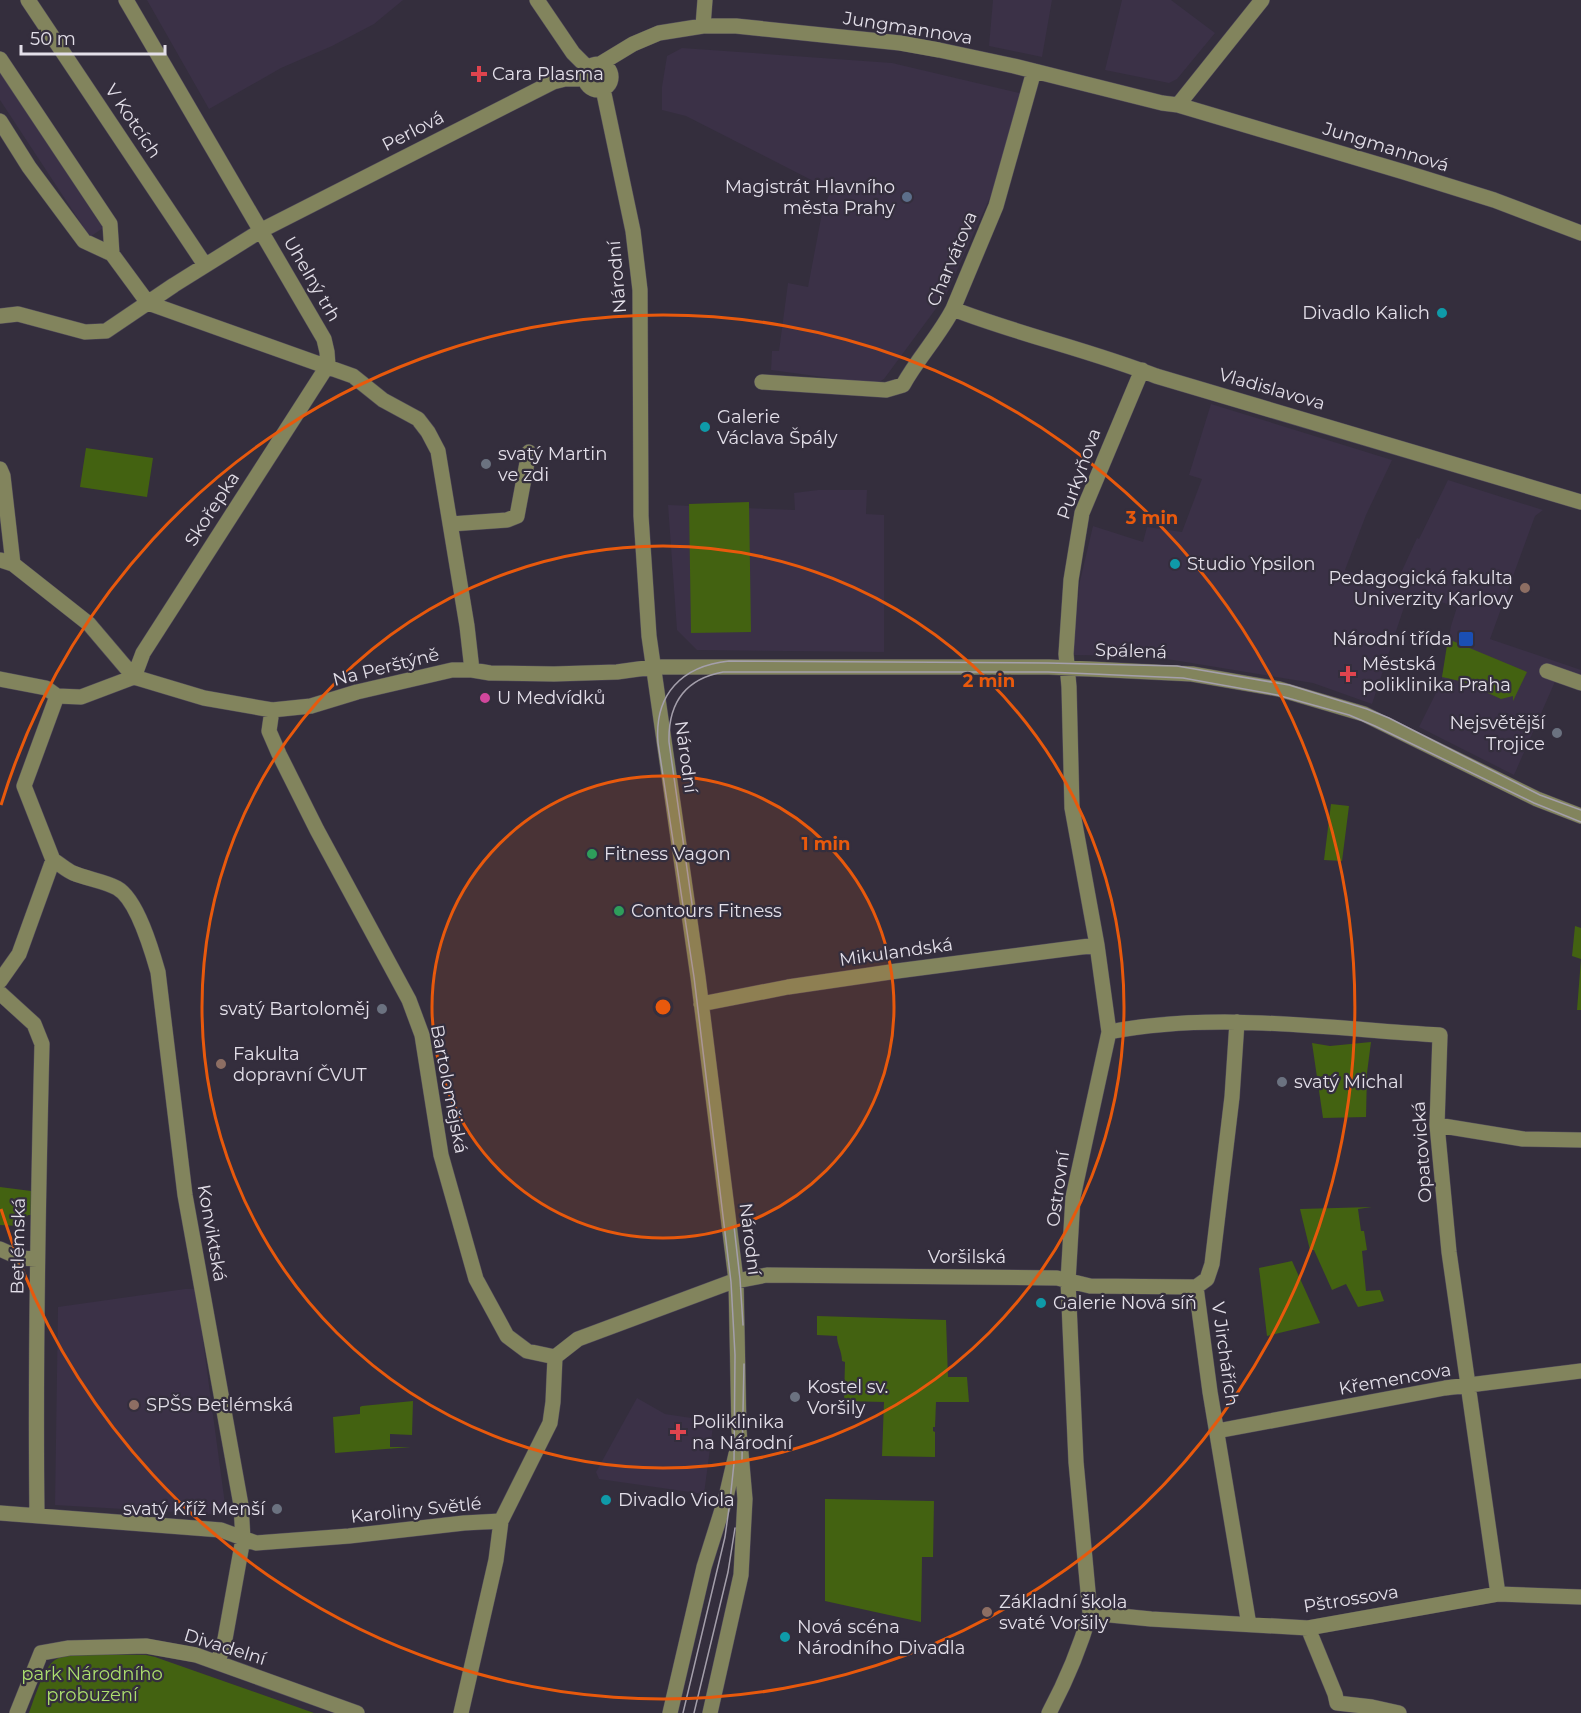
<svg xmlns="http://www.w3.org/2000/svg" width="1581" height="1713" font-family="Montserrat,sans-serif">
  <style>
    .built { fill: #3b3147 }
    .green { fill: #436211 }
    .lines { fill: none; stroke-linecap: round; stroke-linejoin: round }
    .minor-casing { stroke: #504a59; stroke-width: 16 }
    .minor { stroke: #82845d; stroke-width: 15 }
    .tram { stroke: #a49fab; stroke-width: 1.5 }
    .ring { fill: none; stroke: #e8590c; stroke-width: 3 }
    .health-dot { fill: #e0444e; stroke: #342e3d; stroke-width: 2 }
    .service-dot { fill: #5c6f8a; stroke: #342e3d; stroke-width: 2 }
    .culture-dot { fill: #0f9aa8; stroke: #342e3d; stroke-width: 2 }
    .worship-dot { fill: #6b7280; stroke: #342e3d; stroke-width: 2 }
    .education-dot { fill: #8d6e63; stroke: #342e3d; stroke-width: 2 }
    .transit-dot { fill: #1a4fb4; stroke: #342e3d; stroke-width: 2 }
    .hotel-dot { fill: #d1479c; stroke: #342e3d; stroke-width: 2 }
    .leisure-dot { fill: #2e9e5b; stroke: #342e3d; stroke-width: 2 }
    .labels { text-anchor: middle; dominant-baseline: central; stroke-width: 4.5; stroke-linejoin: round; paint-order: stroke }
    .street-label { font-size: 18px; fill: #e3dfe9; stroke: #342e3d }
    .poi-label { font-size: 18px; fill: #e3dfe9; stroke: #342e3d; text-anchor: start }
    .park-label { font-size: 18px; fill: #acdf6e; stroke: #342e3d }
    .centre { fill: #e8590c; stroke: #342e3d; stroke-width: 3 }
    .ring-label { font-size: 18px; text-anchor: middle; font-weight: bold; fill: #e8590c; stroke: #342e3d; stroke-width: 4.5; stroke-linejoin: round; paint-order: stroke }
  </style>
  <rect width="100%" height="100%" fill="#342e3d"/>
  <path class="built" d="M147 0H403L374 24 332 46 281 68 209 109Z
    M993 0H1052L1042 57 989 46Z
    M1122 0H1171L1215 33 1177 79 1169 83 1105 70Z
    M682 48 892 63 1023 94 1004 166 946 295 884 379 875 384 771 370 772 351H779L788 283 808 287 822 213 831 190 686 116 662 110V87L667 56Z
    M0 72 103 228 90 237 0 100Z
    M1211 404 1392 460 1366 515 1345 570 1364 577 1395 586 1417 538 1419 539 1448 480 1543 510 1535 516 1490 639 1581 670V686L1557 677 1514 775 1419 727 1441 683 1451 626 1457 607 1409 592 1372 704 1313 683 1173 660 1139 656 1072 655 1080 581 1093 526 1143 542 1147 527 1182 532 1202 479 1189 475Z
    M818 490H867L866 514 884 515V652L697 650 677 630 668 505 795 510 794 493Z
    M185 1289H196L225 1504V1515L55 1505 58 1307Z
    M637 1398 665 1414 711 1421 714 1419 704 1494 599 1479 596 1472Z"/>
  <path class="green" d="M86 448 153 458 147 497 80 487Z
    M749 502 751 632 691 633 689 504Z
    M1448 639 1527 672 1513 701V696L1501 699 1464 682 1442 677Z
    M1331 804 1349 806 1342 861 1324 860Z
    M1575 926 1581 928V1010H1577L1581 959 1572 956Z
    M1371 1042 1367 1073 1366 1117 1323 1118 1312 1043 1330 1046Z
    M0 1187 31 1191 32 1215H28L19 1226 0 1225Z
    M1372 1207 1358 1209 1361 1231H1364L1367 1250 1362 1251 1366 1291 1380 1290 1384 1301 1358 1307 1346 1284 1332 1290 1314 1250H1310L1300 1209Z
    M1292 1261 1320 1323 1267 1336 1259 1268Z
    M817 1316 946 1320 948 1377H967L969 1402H936L935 1427H933V1431L935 1432V1457L882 1456 884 1402 844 1401 845 1362 842 1361C842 1351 837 1345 837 1336L817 1335Z
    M413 1401 412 1435 390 1434V1447H411L335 1453 333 1417 360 1414V1407L362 1406Z
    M825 1499 934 1501 933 1557H922L921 1622 825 1601Z
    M84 1654 146 1655 155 1657 314 1713H29C34 1700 43 1668 55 1660 63 1655 75 1655 84 1654Z"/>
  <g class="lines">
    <g class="minor-casing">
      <path id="minor" d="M28 0 205 265
        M126 0 324 339 327 352 328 365
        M537 0 573 53 588 68
        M703 26 705 0
        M0 59 110 224 112 254
        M585 77a13 13 0 1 1 26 0a13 13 0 1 1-26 0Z
        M600 64 633 44 659 33 703 26H736L900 43 939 50 1014 66 1162 103 1178 105 1404 172 1494 200 1581 233
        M603 89 633 231 640 290 641 516 649 636 698 977 736 1280 739 1430 745 1499 741 1575 710 1713
        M1178 105 1262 0
        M0 121 29 167 84 241 112 254 148 303
        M148 303 353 376 383 400 418 419 428 432 438 451 467 626 472 670
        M953 309C1020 335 1090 350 1156 376L1581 502
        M0 316 18 314 85 332 106 331 174 285 262 230 553 82 565 79H585
        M762 382 886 390 903 385C918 358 939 336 953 309L996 206 1034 71
        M0 469 3 476 13 564
        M451 524 507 520 517 516 529 452
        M0 560 13 564 89 624 134 677
        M1547 671 1581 683
        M134 677 204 698 272 710 311 706 357 692 452 670H472L490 673 554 674 617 672 653 667H1049L1192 674 1279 689 1364 714 1537 799 1581 816
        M134 677 143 653 328 365
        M0 679 46 688 57 696 81 697 134 677
        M272 710 269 731 279 754 317 830 409 1000 422 1035 441 1155 476 1279 507 1336 527 1351 555 1357
        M53 860C60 864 66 870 73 873 87 879 104 881 117 888 137 899 152 951 158 972L185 1195 241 1505 243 1539 225 1639 218 1662
        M0 981 19 954 53 860 24 786 57 696
        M0 993 34 1024 42 1044C38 1202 35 1359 37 1516
        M701 1004 788 987 897 971 1097 945
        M1109 1032C1218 1011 1330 1029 1440 1035L1437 1125 1449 1252 1498 1594
        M1437 1125 1523 1139 1581 1140
        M0 1249 20 1258 37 1259
        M1196 1287 1210 1392 1249 1625
        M1196 1287 1207 1279 1212 1264 1232 1097 1237 1022
        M1217 1431 1445 1388 1581 1371
        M0 1513 221 1530 256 1543 349 1536 464 1523 501 1521 550 1423 553 1402 555 1357 578 1339 731 1282 767 1275 1057 1278 1090 1286 1196 1287
        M1090 1613 1151 1619 1308 1628 1498 1594 1581 1597
        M1308 1628 1335 1694 1337 1703
        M1337 1703 1372 1707 1399 1713
        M17 1713 41 1653 69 1648 146 1646 196 1655 357 1713
        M461 1713 496 1560 501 1521
        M670 1713 704 1567 726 1497 736 1454
        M1049 1713C1066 1681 1080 1648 1090 1613L1076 1462 1068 1281 1073 1197 1109 1032 1097 945 1072 808 1069 687 1066 654 1071 580 1082 513 1142 370"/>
    </g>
    <use href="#minor" class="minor"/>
    <path class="tram" d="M693 911 669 742C668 704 685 679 723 672H1048L1183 678 1277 695 1349 715 1375 726 1534 803 1581 822
      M734 1226 740 1279 743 1325
      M742 1460 744 1364
      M683 1713 725 1537 730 1501 734 1463 735 1355 731 1282 694 977 658 743C654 694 682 666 729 661L1047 663 1177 666 1289 685 1367 709 1389 718 1540 795 1581 810
      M694 1713 728 1572 735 1528"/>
  </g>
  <circle cx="663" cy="1007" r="231" fill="#e8590c" fill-opacity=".12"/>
  <g class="ring">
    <circle cx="663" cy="1007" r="231"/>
    <circle cx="663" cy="1007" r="461"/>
    <path d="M1 805A692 692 0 1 1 1 1209"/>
  </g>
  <g class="health-dot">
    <path d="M476 65h6v6h6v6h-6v6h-6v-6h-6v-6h6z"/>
    <path d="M1345 665h6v6h6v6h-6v6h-6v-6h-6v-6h6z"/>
    <path d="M675 1423h6v6h6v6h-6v6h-6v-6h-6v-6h6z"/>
  </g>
  <circle class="service-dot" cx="907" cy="197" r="6"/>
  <g class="culture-dot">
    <circle cx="1442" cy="313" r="6"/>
    <circle cx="705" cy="427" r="6"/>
    <circle cx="1175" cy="564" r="6"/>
    <circle cx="1041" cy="1303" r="6"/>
    <circle cx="606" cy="1500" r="6"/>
    <circle cx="785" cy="1637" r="6"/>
  </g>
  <g class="worship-dot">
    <circle cx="486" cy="464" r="6"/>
    <circle cx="1557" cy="733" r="6"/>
    <circle cx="382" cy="1009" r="6"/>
    <circle cx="1282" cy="1082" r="6"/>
    <circle cx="795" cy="1397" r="6"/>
    <circle cx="277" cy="1509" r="6"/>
  </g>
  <g class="education-dot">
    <circle cx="1525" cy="588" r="6"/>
    <circle cx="221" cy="1064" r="6"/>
    <circle cx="134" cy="1405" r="6"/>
    <circle cx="987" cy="1612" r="6"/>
  </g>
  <rect class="transit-dot" x="1458" y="631" width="16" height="16" rx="3"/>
  <circle class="hotel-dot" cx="485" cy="698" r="6"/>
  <g class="leisure-dot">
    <circle cx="592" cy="854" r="6"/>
    <circle cx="619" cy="911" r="6"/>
  </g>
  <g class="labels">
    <g class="street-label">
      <text transform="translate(908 28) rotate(9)">Jungmannova</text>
      <text transform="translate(133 121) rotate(56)">V Kotcích</text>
      <text transform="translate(413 131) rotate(-27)">Perlová</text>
      <text transform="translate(1386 147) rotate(17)">Jungmannová</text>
      <text transform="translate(952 259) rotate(-67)">Charvátova</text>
      <text transform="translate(617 277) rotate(-95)">Národní</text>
      <text transform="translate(312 279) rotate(60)">Uhelný trh</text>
      <text transform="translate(1272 389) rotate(16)">Vladislavova</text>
      <text transform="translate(1079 474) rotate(-70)">Purkyňova</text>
      <text transform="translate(212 509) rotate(-57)">Skořepka</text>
      <text transform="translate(1131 651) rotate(2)">Spálená</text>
      <text transform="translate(386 667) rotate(-14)">Na Perštýně</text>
      <text transform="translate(686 757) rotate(82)">Národní</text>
      <text transform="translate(896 952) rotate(-8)">Mikulandská</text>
      <text transform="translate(449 1089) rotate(79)">Bartolomějská</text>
      <text transform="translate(1422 1152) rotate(-94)">Opatovická</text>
      <text transform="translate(1058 1189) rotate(-82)">Ostrovní</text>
      <text transform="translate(212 1233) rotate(80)">Konviktská</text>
      <text transform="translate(750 1239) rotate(83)">Národní</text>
      <text transform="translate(18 1246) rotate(-89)">Betlémská</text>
      <text x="967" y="1257">Voršilská</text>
      <text transform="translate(1225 1354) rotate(82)">V Jirchářích</text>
      <text transform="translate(1395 1379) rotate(-10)">Křemencova</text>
      <text transform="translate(416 1510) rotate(-6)">Karoliny Světlé</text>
      <text transform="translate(1351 1599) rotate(-9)">Pštrossova</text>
      <text transform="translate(225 1647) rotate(17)">Divadelní</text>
    </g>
    <g class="poi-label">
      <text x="492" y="74">Cara Plasma</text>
      <text x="895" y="187" text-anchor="end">Magistrát Hlavního<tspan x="895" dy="21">města Prahy</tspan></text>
      <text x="1430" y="313" text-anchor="end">Divadlo Kalich</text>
      <text x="717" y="417">Galerie<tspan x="717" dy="21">Václava Špály</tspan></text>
      <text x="498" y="454">svatý Martin<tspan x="498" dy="21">ve zdi</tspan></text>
      <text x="1187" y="564">Studio Ypsilon</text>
      <text x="1513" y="578" text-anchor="end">Pedagogická fakulta<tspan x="1513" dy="21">Univerzity Karlovy</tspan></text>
      <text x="1452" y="639" text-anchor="end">Národní třída</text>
      <text x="1362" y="664">Městská<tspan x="1362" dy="21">poliklinika Praha</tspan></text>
      <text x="497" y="698">U Medvídků</text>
      <text x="1545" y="723" text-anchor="end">Nejsvětější<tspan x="1545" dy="21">Trojice</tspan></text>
      <text x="604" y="854">Fitness Vagon</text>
      <text x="631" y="911">Contours Fitness</text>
      <text x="370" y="1009" text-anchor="end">svatý Bartoloměj</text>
      <text x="233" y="1054">Fakulta<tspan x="233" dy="21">dopravní ČVUT</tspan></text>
      <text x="1294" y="1082">svatý Michal</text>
      <text x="1053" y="1303">Galerie Nová síň</text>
      <text x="807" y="1387">Kostel sv.<tspan x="807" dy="21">Voršily</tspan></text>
      <text x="146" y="1405">SPŠS Betlémská</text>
      <text x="692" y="1422">Poliklinika<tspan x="692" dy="21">na Národní</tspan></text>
      <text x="618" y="1500">Divadlo Viola</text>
      <text x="265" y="1509" text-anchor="end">svatý Kříž Menší</text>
      <text x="999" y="1602">Základní škola<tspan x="999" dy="21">svaté Voršily</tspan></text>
      <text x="797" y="1627">Nová scéna<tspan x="797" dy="21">Národního Divadla</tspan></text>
    </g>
    <g class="park-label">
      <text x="92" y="1674">park Národního<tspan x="92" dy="21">probuzení</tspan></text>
    </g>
  </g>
  <circle cx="663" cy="1007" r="9" class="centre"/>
  <g class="ring-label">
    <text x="1152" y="524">3 min</text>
    <text x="989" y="687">2 min</text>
    <text x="826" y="850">1 min</text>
  </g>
  <path d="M21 45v9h144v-9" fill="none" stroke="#e3dfe9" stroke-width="3"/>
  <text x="30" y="45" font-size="18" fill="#e3dfe9" stroke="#342e3d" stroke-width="4.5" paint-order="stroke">50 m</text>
</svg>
